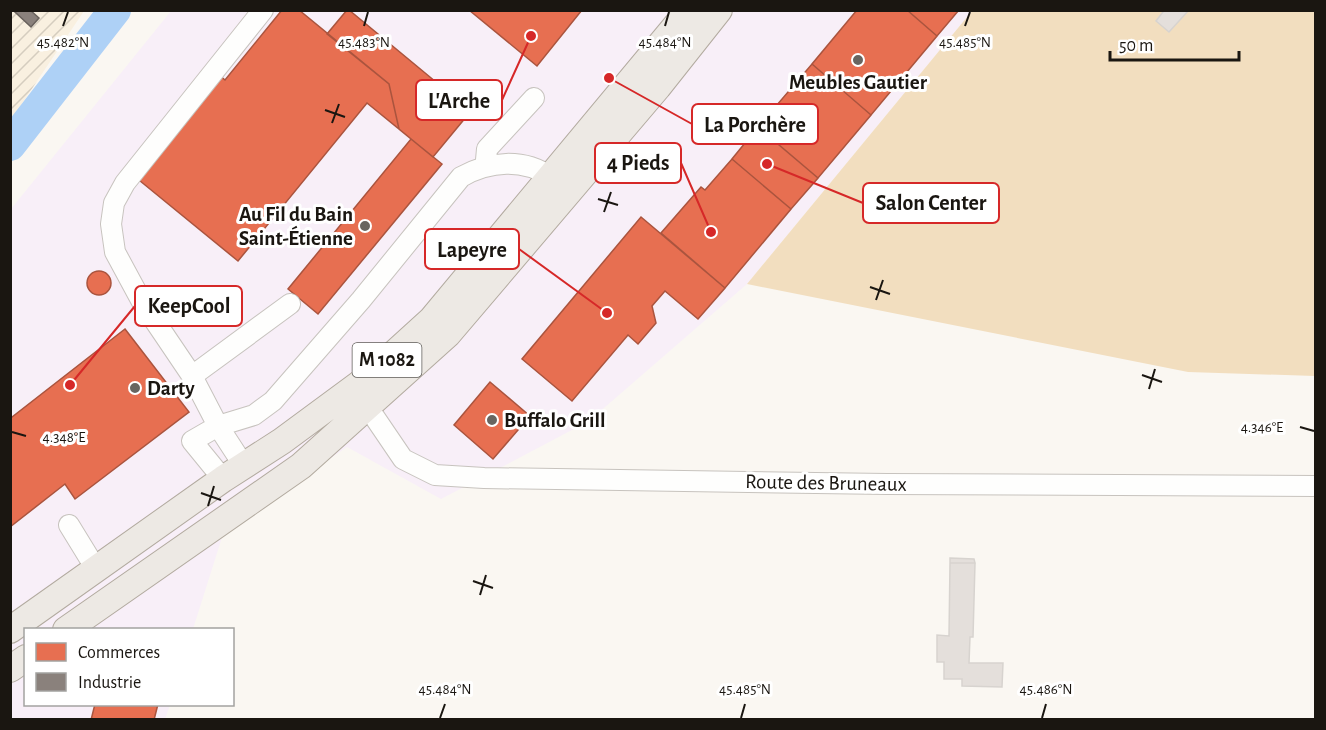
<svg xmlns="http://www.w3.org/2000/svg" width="1326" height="730" font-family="'Alegreya Sans',sans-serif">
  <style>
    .commercial { fill: #f8eff8 }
    .industrial { fill: url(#industrial-furrows) }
    .green { fill: #f2debf }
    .shops { fill: #e76f51; stroke: #aa543e; stroke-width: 1.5 }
    .industry { fill: #8a817c; stroke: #68615c; stroke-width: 1.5 }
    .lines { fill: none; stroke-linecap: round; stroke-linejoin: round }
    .river { stroke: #aed1f6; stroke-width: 32 }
    .building { fill: #e4dfdb; stroke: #d7d3cf; stroke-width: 1.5 }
    .minor-casing { stroke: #c7c3be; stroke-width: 22 }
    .major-casing { stroke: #b2aa9f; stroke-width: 28 }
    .minor { stroke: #fefefd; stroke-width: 20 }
    .major { stroke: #ede9e4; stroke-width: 26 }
    .ticks { fill: none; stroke: #1a1611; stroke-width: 2 }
    .poi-dot { fill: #686560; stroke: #fff; stroke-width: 2 }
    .labels { text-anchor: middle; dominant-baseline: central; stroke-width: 6; stroke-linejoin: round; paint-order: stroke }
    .shield { fill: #fff; stroke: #5f5c58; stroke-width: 1.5 }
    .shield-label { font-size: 20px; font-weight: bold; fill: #1a1611 }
    .poi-label { font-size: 21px; font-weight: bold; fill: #1a1611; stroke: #fff; text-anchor: start }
    .street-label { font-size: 21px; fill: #1a1611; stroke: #fff }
    .ticks-label { font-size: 15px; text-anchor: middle; fill: #1a1611; stroke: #fff; stroke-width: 6; stroke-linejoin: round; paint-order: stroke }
    .leader { fill: none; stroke: #d62828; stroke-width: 2 }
    .callout-dot { fill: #d62828; stroke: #fff; stroke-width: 2 }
    .callout { fill: #fff; stroke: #d62828; stroke-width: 2 }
    .callout-label { font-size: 22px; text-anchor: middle; font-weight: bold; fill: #1a1611 }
  </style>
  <defs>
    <pattern id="industrial-furrows" width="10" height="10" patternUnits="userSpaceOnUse" patternTransform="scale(1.5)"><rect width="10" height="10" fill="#f9f0e0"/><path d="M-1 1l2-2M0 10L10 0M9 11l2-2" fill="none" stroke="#d5cdbf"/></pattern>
  </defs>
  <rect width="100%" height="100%" fill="#faf7f2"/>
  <path class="commercial" d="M171 11H972L747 284 589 421 441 499 347 447 224 531 193 629 26 630V704L170 705 165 719 11 720V209Z"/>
  <path class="industrial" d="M11 11H84L11 120Z"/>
  <path class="green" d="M972 11H1315V376L1188 372 747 284Z"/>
  <path class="shops" d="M282 10H299L389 84 399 129 367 103 238 261 134 176 218 74 225 80Z
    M347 10H349L471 111 433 157 399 129 389 84 327 34Z
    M469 10H582L537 66Z
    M857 10H907L937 36 871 115 812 64Z
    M907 10H959L937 36Z
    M812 64 871 115 818 178 758 127Z
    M758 127 818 178 791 209 732 159Z
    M411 139 442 164 318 314 288 289Z
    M732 159 791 209 725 288 661 233 701 187 705 190Z
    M641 217 725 288 698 319 665 291 652 306 656 323 638 344 628 335 572 401 522 359Z
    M87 283a12 12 0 1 1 24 0a12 12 0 1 1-24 0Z
    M125 329 189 412 75 499 65 484 10 527V415L12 417Z
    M490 382 530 416 493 459 454 425Z
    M95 704H158L154 720H91Z"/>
  <path class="industry" d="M16 10H30L39 18 31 27 15 12Z"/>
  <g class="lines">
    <path class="river" d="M10 145 115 10"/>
  </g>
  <path class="building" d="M1162 10H1189L1169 32 1156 21 1163 12Z
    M950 558 974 559 975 563H950Z
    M950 563H975L973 637H970L969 663H1003L1002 687 962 686V679H944V662H937V635L949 636Z"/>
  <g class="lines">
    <g class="minor-casing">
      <path id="minor" d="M488 166 486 160 487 149 534 98
        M192 376 290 304
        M366 394 367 406 403 459 435 475 484 478 887 484 1316 486
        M244 466 218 426 192 376 142 302 115 252 111 224 114 203 125 183 263 10
        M223 479 192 441 218 426 254 415 273 401 361 300 461 177C489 161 524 158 550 177
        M69 525 96 569"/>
    </g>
    <g class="major-casing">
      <path id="major" d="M10 630 223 479 282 441 366 379 432 319 689 10
        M66 630 301 466 448 334 658 87 719 10
        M10 669 26 658"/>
    </g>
    <use href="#minor" class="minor"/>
    <use href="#major" class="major"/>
  </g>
  <path class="ticks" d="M63 26 68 12M364 26 368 12M665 26 669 12M965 26 970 12M325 110 345 117M332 123 339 104M598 199 618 205M604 212 611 192M870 287 890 294M876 300 883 280M1142 375 1162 382M1149 389 1155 369M1300 427 1314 431M12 432 26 436M201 493 221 500M208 506 214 486M473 581 493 588M480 595 486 575M440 718 445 704M741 718 745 704M1042 718 1046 704"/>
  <g class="poi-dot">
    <circle cx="858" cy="60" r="6"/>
    <circle cx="365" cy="226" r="6"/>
    <circle cx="135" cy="388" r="6"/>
    <circle cx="492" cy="420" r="6"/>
  </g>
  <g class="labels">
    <rect class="shield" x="352.5" y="343" width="69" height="34" rx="4.5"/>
    <g class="shield-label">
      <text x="387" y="360">M 1082</text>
    </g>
    <g class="poi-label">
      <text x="858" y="82" text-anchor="middle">Meubles Gautier</text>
      <text x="353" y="214" text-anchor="end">Au Fil du Bain<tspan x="353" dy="24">Saint-Étienne</tspan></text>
      <text x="147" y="388">Darty</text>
      <text x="504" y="420">Buffalo Grill</text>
    </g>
    <g class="street-label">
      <text transform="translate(826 483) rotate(1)">Route des Bruneaux</text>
    </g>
  </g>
  <g class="ticks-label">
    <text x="63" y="47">45.482°N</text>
    <text x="364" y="47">45.483°N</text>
    <text x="665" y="47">45.484°N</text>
    <text x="965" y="47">45.485°N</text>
    <text x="1262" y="432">4.346°E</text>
    <text x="64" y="442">4.348°E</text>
    <text x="445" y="694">45.484°N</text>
    <text x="745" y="694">45.485°N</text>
    <text x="1046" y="694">45.486°N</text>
  </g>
  <path class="leader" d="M531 36L502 100M609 78L692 124M711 232L681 163M767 164L863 203M607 313L519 249M70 385L135 306"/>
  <g class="callout-dot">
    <circle cx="531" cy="36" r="6"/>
    <circle cx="609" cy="78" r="6"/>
    <circle cx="711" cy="232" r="6"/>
    <circle cx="767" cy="164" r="6"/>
    <circle cx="607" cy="313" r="6"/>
    <circle cx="70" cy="385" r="6"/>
  </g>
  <g class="callout">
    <rect x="416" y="80" width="86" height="40" rx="6"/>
    <rect x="692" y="104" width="126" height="40" rx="6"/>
    <rect x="595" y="143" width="86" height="40" rx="6"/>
    <rect x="863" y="183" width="136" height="40" rx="6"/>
    <rect x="425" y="229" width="94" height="40" rx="6"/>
    <rect x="135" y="286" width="107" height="40" rx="6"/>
  </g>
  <g class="callout-label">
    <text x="459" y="108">L'Arche</text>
    <text x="755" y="132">La Porchère</text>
    <text x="638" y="170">4 Pieds</text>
    <text x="931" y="210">Salon Center</text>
    <text x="472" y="257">Lapeyre</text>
    <text x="189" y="313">KeepCool</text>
  </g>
  <rect width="1326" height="730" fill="none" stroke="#1a1611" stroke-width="24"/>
  <rect x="24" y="628" width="210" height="78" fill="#ffffff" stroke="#a3a2a0" stroke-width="1.5"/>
  <rect x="36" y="643" width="30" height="18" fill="#e76f51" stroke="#a3a2a0" stroke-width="1.5"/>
  <text x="78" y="658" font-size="18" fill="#1a1611">Commerces</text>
  <rect x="36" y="673" width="30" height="18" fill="#8a817c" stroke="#a3a2a0" stroke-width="1.5"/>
  <text x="78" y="688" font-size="18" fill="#1a1611">Industrie</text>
  <path d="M1110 51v9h129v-9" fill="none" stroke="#1a1611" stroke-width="3"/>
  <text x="1119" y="51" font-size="18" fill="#1a1611" stroke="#ffffff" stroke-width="4.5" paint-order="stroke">50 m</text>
</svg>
